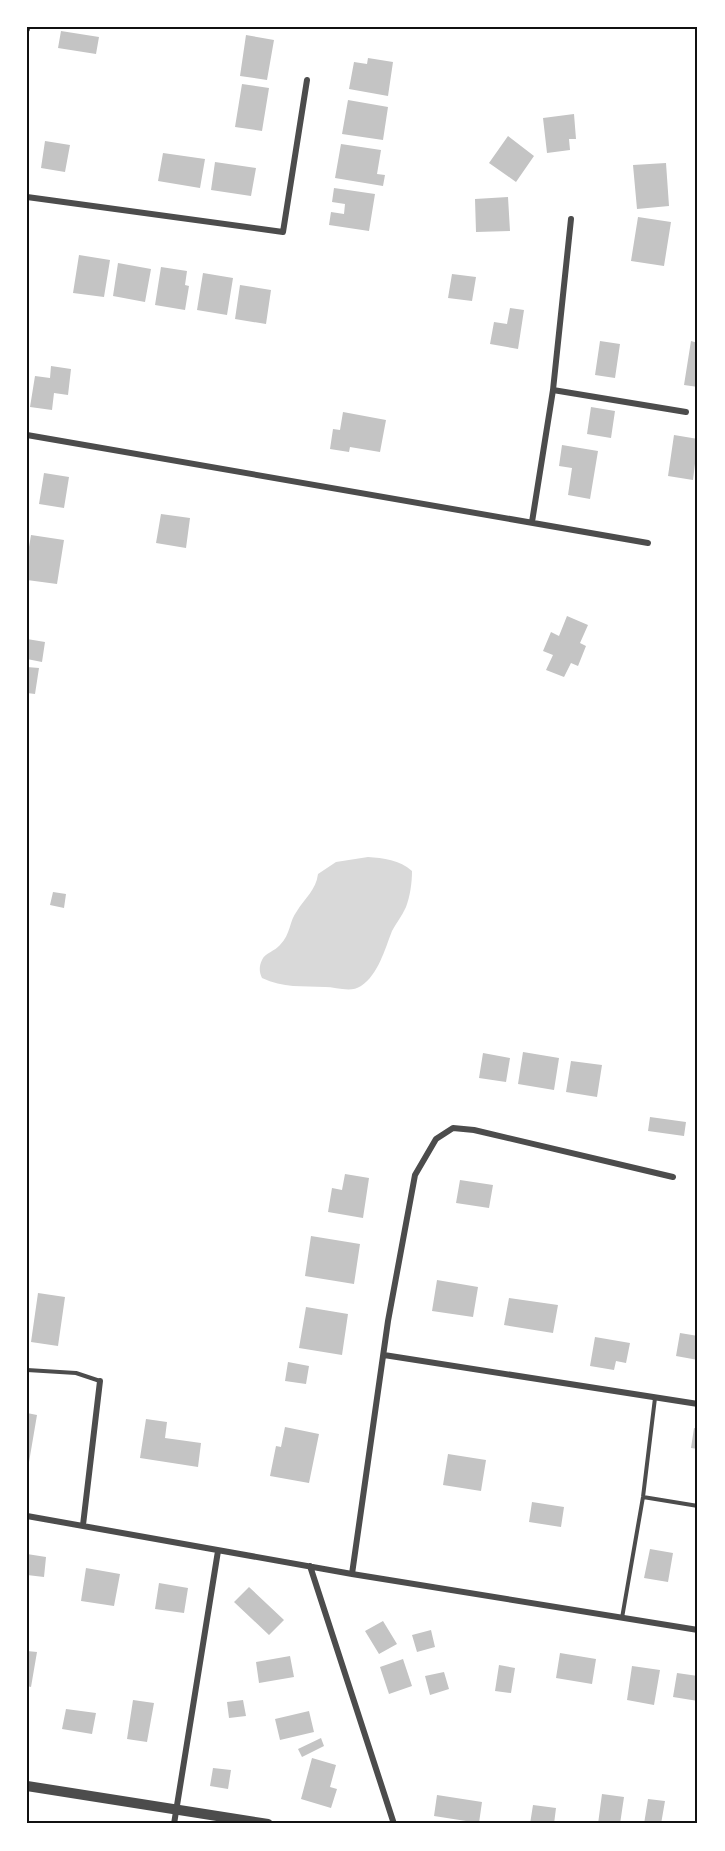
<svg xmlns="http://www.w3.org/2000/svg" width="725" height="1851" font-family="'Open Sans',sans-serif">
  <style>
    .water { fill: #d9d9d9 }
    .building { fill: #c4c4c4 }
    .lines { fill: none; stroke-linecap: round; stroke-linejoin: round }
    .service { stroke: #4c4c4c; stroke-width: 4 }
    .minor { stroke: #4c4c4c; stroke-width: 6 }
    .tertiary { stroke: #4c4c4c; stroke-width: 10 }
    .neatline { fill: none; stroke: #111; stroke-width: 2 }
  </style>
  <rect width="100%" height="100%" fill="#fff"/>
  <path class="water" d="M368 857C383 858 400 860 412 871 412 883 410 896 406 907 402 916 396 923 392 931 385 949 378 975 361 986 351 993 336 987 325 987 303 986 283 988 262 978 259 972 259 966 262 960 265 953 275 951 280 945 291 934 289 921 297 911 305 898 316 890 318 874L336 862Z"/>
  <path class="building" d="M61 31 99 37 96 54 58 48Z
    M246 35 274 40 267 80 240 76Z
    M368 58 393 62 388 96 349 89 354 62 367 64Z
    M242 84 269 88 262 131 235 127Z
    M348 100 388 107 383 140 342 134Z
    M574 114 576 139H569L570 150 547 153 543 118Z
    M508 136 534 156 516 182 489 163Z
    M45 141 70 145 65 172 41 168Z
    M341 144 381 150 377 174 385 175 383 186 335 178Z
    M163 153 205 159 200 188 158 181Z
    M215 162 256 168 251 196 211 190Z
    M666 163 669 206 637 209 633 165Z
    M334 188 375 194 369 231 329 225 331 212 344 214 345 204 332 202Z
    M508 197 510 231 476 232 475 199Z
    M638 217 671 222 664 266 631 261Z
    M79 255 110 260 104 297 73 293Z
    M118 263 151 269 145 302 113 296Z
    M161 267 187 271 185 285 189 286 185 310 155 305Z
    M203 273 233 278 227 315 197 310Z
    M452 274 476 277 472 301 448 298Z
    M240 285 271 290 266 324 235 319Z
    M510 308 524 310 518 349 490 344 494 322 507 324Z
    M600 341 620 344 615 378 595 375Z
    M691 341 698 343V387L684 385Z
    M51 366 71 369 68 395 54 393 52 410 30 407 35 376 50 378Z
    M591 407 615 411 611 438 587 434Z
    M343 412 386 420 380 452 350 447 349 452 330 449 333 429 340 430Z
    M674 435 698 439 693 480 668 476Z
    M562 445 598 451 590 499 568 495 572 468 559 466Z
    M44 473 69 477 64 508 39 504Z
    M161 514 190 518 186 548 156 543Z
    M31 535 64 540 57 584 27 580V559Z
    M567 616 588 625 580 643 586 646 578 666 571 663 564 677 546 670 553 655 543 651 551 632 559 636Z
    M27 639 45 642 42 662 27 659Z
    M27 667 39 668 35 694 27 693Z
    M53 892 66 894 64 908 50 905Z
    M523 1052 559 1058 554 1090 518 1084Z
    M483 1053 510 1058 506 1082 479 1078Z
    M571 1061 602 1065 597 1097 566 1092Z
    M650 1117 686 1122 684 1136 648 1131Z
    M345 1174 369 1178 363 1218 328 1212 332 1188 342 1190Z
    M460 1180 493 1185 489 1208 456 1203Z
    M311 1236 360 1244 354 1284 305 1276Z
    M437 1280 478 1287 473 1317 432 1311Z
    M38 1293 65 1297 58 1346 31 1342Z
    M509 1298 558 1305 553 1333 504 1325Z
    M306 1307 348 1314 342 1355 299 1348Z
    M680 1333 698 1336V1360L676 1356Z
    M595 1337 630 1343 626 1363 616 1361 614 1370 590 1366Z
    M288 1362 309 1366 306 1384 285 1381Z
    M27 1413 37 1415 28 1468H27Z
    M146 1419 167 1422 165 1438 201 1443 198 1467 140 1458Z
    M285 1427 319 1434 309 1483 270 1476 276 1446 281 1447Z
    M694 1428 698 1429V1449L691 1448Z
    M448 1454 486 1460 481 1491 443 1485Z
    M532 1502 564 1507 561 1527 529 1522Z
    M650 1549 673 1553 668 1582 644 1578Z
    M27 1554 46 1557 44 1577 27 1575Z
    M86 1568 120 1574 114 1606 81 1601Z
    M159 1583 188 1588 184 1613 155 1609Z
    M249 1587 284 1620 269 1635 234 1602Z
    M383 1621 397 1644 379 1654 365 1631Z
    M431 1630 435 1647 417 1652 412 1635Z
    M27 1651 37 1652 31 1687 27 1686Z
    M560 1653 596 1659 592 1684 556 1678Z
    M290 1656 294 1677 259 1683 256 1662Z
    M403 1659 412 1686 389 1694 380 1667Z
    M499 1665 515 1668 511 1693 495 1691Z
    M632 1666 660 1670 654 1705 627 1700Z
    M444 1672 449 1689 430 1695 425 1676Z
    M677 1673 698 1676V1701L673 1697Z
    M133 1700 154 1703 147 1742 127 1739Z
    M243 1700 246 1716 229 1718 227 1702Z
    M66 1709 96 1713 92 1734 62 1729Z
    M309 1711 314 1732 280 1740 275 1719Z
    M321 1738 324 1746 302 1757 298 1749Z
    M312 1758 336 1765 330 1787 337 1789 331 1808 301 1799Z
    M213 1768 231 1770 228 1789 210 1786Z
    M602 1794 624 1797 620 1824H598Z
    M437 1795 482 1802 479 1823 434 1816Z
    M648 1799 665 1801 661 1824H644Z
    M533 1805 556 1808 554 1824H530Z"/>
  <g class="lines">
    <path class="service" d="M27 1370 76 1373 100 1381
      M643 1497 698 1506
      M622 1618 643 1497 655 1398"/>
    <path class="minor" d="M27 29V27
      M27 197 283 232 307 80
      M553 390 686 412
      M27 435 648 543
      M532 522 553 390 571 219
      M384 1355 698 1404
      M27 1516 352 1574 698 1630
      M83 1525 100 1381
      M310 1566 394 1824
      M352 1574 388 1321 415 1175 436 1139 453 1128 474 1130 673 1177
      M174 1824 218 1551"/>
    <path class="tertiary" d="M27 1786 268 1824"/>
  </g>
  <rect width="725" height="1851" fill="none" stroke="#ffffff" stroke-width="57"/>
  <rect x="28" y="28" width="668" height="1794" class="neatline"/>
</svg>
